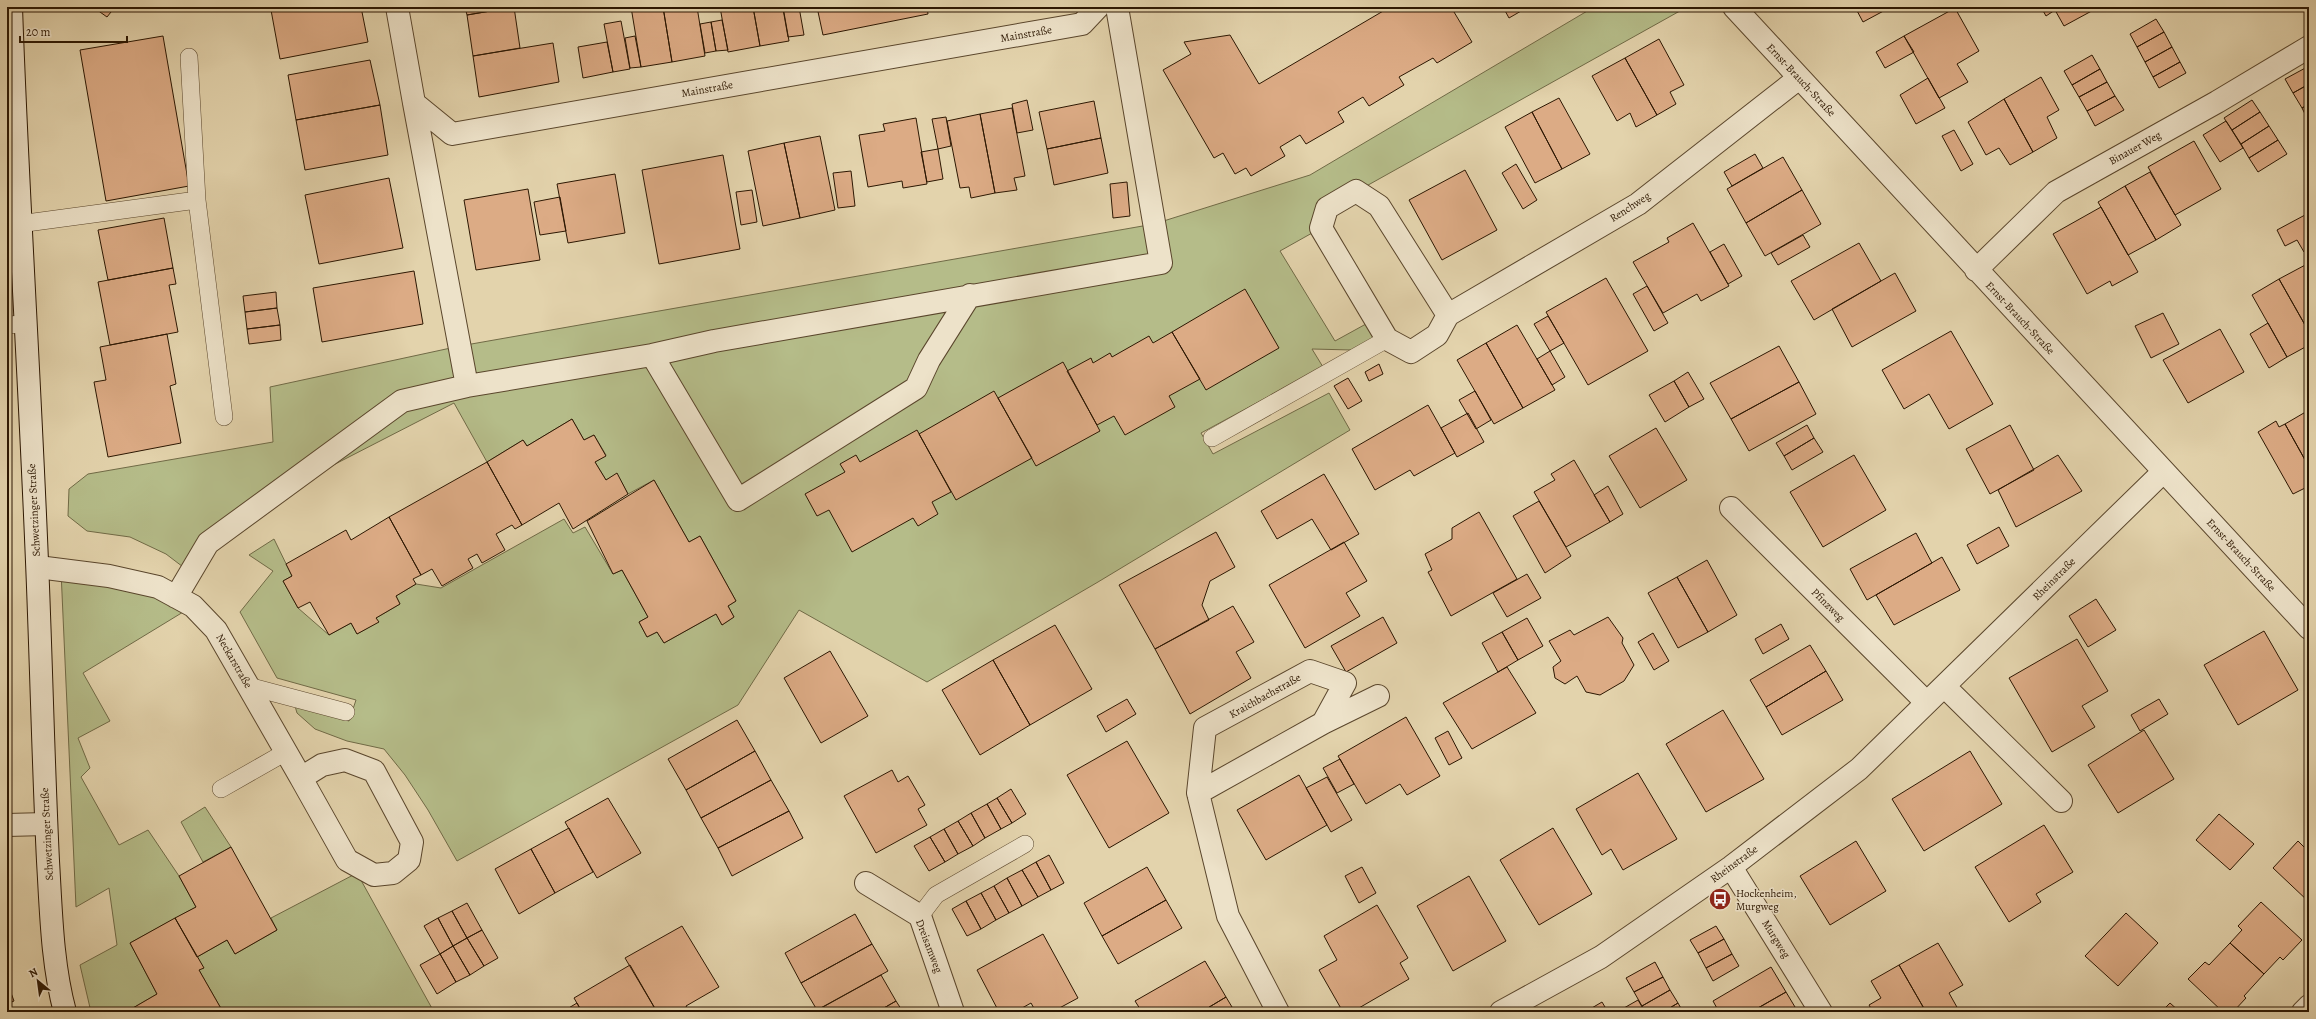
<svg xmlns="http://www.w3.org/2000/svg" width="2316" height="1019" font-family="Alegreya,serif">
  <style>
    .green { fill: #b5bc89; stroke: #706a46 }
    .building { fill: #dcab85; stroke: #2c1702 }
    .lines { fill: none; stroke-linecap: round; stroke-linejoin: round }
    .lane-casing { stroke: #5a462c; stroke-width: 18 }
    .street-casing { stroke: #5a462c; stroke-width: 24 }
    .secondary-casing { stroke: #2c1702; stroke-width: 24 }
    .lane { stroke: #ede2c9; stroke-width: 17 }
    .street { stroke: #ede2c9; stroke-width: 22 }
    .secondary { stroke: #ede2c9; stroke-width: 22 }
    .labels { text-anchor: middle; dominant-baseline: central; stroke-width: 3; stroke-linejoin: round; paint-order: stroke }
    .street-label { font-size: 11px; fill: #2c1702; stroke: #ede2c9 }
    .poi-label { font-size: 11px; fill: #2c1702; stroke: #ede2c9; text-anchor: start }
  </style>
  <rect width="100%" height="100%" fill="#e3d3ac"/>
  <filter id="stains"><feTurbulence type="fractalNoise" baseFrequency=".005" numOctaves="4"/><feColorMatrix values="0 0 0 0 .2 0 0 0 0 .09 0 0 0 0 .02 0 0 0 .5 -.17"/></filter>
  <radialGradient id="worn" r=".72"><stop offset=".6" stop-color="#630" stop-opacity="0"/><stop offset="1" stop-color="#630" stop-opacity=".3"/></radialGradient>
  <path class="green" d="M1594 7H1687L1327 208 1321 228 1280 251 1335 341 1375 319 1384 333 1352 350 1312 349 1323 367 1201 433 1213 454 1329 393 1350 430 1098 582 927 682 799 610 738 705 457 861 428 810 405 775 384 749 347 741 315 729 297 713 295 706 349 721 356 700 277 678 240 612 273 571 249 555 274 539 292 576 283 581 298 608 329 635 351 623 357 634 378 622 376 618 400 604 396 596 416 584 441 588 564 519 573 533 585 527 613 574 622 570 648 617 639 622 647 637 657 632 664 643 716 614 722 625 734 617 728 606 736 601 700 536 689 542 654 480 628 494 617 474 606 480 595 462 606 455 594 435 584 440 572 419 527 446 523 440 487 462 454 403 271 497 191 573 166 554 130 537 87 531 68 516 69 489 88 474 273 442 270 387 460 346 1154 224 1310 175Z
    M61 571 193 606 83 673 110 721 78 738 90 768 81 777 119 845 148 830 179 876 196 907 130 943 157 994 126 1012H91L80 965 117 945 109 888 76 907Z
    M205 807 231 847 203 862 181 822Z
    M357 873 434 1012H223L192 958 197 957 227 940 235 954 277 930 271 918Z"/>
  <path class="building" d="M93 7H115L107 17Z
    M281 7H361L368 42 280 59 271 10Z
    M465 7H514L467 15Z
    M514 7 520 48 473 56 467 15Z
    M631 7H663L672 62 641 67Z
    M663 7H697L705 56 672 62Z
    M720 7H753L760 46 728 52Z
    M753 7H783L789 41 760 46Z
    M799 7 804 35 788 37 783 9Z
    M817 7H927L928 14 823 35Z
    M1390 7H1451L1472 42 1437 63 1433 58 1399 77 1404 85 1369 106 1363 97 1338 112 1344 122 1306 144 1300 135 1280 147 1285 156 1251 176 1246 168 1235 174 1223 153 1214 158 1163 70 1191 54 1184 42 1230 35 1259 84Z
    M1503 7H1528L1509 18Z
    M1855 7H1891L1863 22Z
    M2041 7H2099L2064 26 2055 10 2046 16Z
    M1955 8 1979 51 1957 64 1968 82 1939 98 1904 36Z
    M2156 19 2164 32 2137 47 2130 34Z
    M722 20 728 50 716 51 711 22Z
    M621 21 630 69 613 72 604 24Z
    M711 22 716 51 705 53 700 24Z
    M2164 32 2172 47 2145 62 2137 47Z
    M163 36 189 186 106 201 80 50Z
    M635 36 641 67 630 68 625 38Z
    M1904 36 1914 52 1885 68 1876 52Z
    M1659 39 1684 85 1670 92 1676 104 1657 115 1625 58Z
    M607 42 613 72 583 78 578 47Z
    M553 43 559 82 479 97 473 56Z
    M2172 47 2180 62 2153 77 2145 62Z
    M2092 55 2100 69 2072 85 2064 71Z
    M1625 58 1657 115 1636 127 1630 113 1617 121 1592 76Z
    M370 60 380 105 296 120 288 75Z
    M2180 62 2186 73 2159 88 2153 77Z
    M2309 66V84L2293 93 2285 79Z
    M2100 69 2107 82 2079 97 2072 85Z
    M2041 77 2059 110 2047 117 2057 138 2033 152 2004 99Z
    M1928 78 1945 108 1916 124 1900 95Z
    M2107 82 2115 96 2087 111 2079 97Z
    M2309 84V104L2302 108 2293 93Z
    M2115 96 2124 110 2095 126 2087 111Z
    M1559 98 1590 154 1562 169 1532 112Z
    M2004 99 2033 152 2010 165 1999 148 1986 155 1968 122Z
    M1027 100 1033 130 1017 133 1012 104Z
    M2252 100 2260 112 2232 130 2224 118Z
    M1094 101 1101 138 1047 149 1039 112Z
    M2309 104V122L2302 108Z
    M380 105 388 155 305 170 296 120Z
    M1012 108 1025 176 1014 178 1017 190 995 193 980 114Z
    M1532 112 1562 169 1535 183 1505 127Z
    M2260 112 2269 126 2241 144 2232 130Z
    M980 114 995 193 971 198 969 187 960 188 947 121Z
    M946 117 951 146 938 149 932 119Z
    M916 118 927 184 903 188 902 181 868 187 859 135 885 131 883 124Z
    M2226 121 2243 148 2220 162 2203 135Z
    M2269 126 2278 140 2249 158 2241 144Z
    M1954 130 1973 164 1961 171 1942 136Z
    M820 136 835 210 800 218 784 143Z
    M1101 138 1108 173 1054 185 1047 149Z
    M2278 140 2287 154 2258 172 2249 158Z
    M2194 141 2221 189 2175 215 2148 167Z
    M784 143 800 218 763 226 748 151Z
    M938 149 943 179 927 182 921 152Z
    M1755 154 1763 168 1732 186 1724 172Z
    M723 155 740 249 659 264 642 170Z
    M1783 157 1802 190 1746 223 1727 189Z
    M1516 164 1537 200 1523 209 1502 173Z
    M1465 170 1497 230 1442 260 1409 200Z
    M851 171 855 206 838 208 833 173Z
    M2150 172 2181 225 2156 240 2125 186Z
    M615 174 625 233 568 243 557 184Z
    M389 178 403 248 319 264 305 195Z
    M1127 182 1130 216 1113 218 1110 184Z
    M2125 186 2156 240 2128 255 2098 202Z
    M528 189 540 260 476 270 464 200Z
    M752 190 757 222 741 225 736 192Z
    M1802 190 1821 224 1765 256 1746 223Z
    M560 197 566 231 540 235 534 202Z
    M2101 207 2138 272 2112 286 2110 281 2087 294 2053 234Z
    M2305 215 2309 223V249L2304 252 2297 240 2285 246 2277 230Z
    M164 218 173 268 108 280 98 230Z
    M1693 223 1729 286 1701 301 1697 294 1663 313 1633 262 1669 242 1667 238Z
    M1803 235 1810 247 1778 265 1771 253Z
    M1859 243 1881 281 1814 320 1791 281Z
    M1724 244 1742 276 1728 284 1710 252Z
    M2309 263V332L2279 279Z
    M173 268 176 284 169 285 178 332 110 345 98 282Z
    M414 271 423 324 322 342 313 288Z
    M1895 273 1916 311 1852 347 1832 309Z
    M1606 278 1648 351 1588 385 1546 312Z
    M2279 279 2309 332V345L2287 357 2252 295Z
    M1647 286 1668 323 1654 331 1633 294Z
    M1245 289 1279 348 1206 390 1172 332Z
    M276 292 277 308 245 312 243 296Z
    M277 308 280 325 247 329 245 312Z
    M2163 313 2179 344 2151 358 2135 326Z
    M1548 316 1564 343 1550 351 1534 324Z
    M2268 323 2287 357 2269 368 2250 334Z
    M280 325 281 340 249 344 247 329Z
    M1517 325 1555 390 1523 408 1486 343Z
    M2220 329 2244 372 2188 403 2163 360Z
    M1951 331 1993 404 1949 429 1929 394 1904 409 1882 370Z
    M1172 332 1200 379 1169 396 1175 407 1125 435 1114 416 1097 425 1067 371 1091 358 1093 363 1110 353 1112 357 1149 336 1153 343Z
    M167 334 176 384 170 386 181 443 108 457 94 382 106 380 100 347Z
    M1486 343 1523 408 1494 424 1457 360Z
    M1779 346 1799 382 1731 419 1710 383Z
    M1550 351 1565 377 1552 385 1537 359Z
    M1063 362 1100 431 1036 466 998 398Z
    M1379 364 1383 374 1369 381 1365 372Z
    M1688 372 1704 399 1689 407 1674 381Z
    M1348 378 1362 401 1348 409 1334 386Z
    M1674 381 1689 407 1665 422 1649 395Z
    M1799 382 1816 414 1749 451 1731 419Z
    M994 391 1032 458 956 500 919 434Z
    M1475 391 1491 420 1476 429 1459 400Z
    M1428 405 1455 453 1414 476 1410 470 1375 490 1352 449Z
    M2309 410V467L2285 424Z
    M1468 413 1484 442 1457 457 1441 428Z
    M572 419 584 440 594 435 606 456 595 462 606 480 617 473 628 494 573 529 559 503 522 525 487 462 523 440 527 446Z
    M2276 421 2279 427 2285 424 2309 467V486L2293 494 2258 432Z
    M1807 425 1814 438 1784 456 1776 443Z
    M2010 425 2034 470 1990 494 1966 449Z
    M1656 428 1687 480 1640 508 1609 456Z
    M917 430 951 492 932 502 938 514 918 526 913 518 852 552 829 510 817 516 805 494 845 472 840 464 856 455 860 462Z
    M1814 438 1823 452 1792 470 1784 456Z
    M1854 455 1886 510 1823 547 1790 492Z
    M2058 455 2082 491 2016 527 1998 490Z
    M1574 460 1610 522 1566 547 1534 492 1555 480 1551 474Z
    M487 462 522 525 515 529 512 525 496 534 505 550 482 563 477 554 468 559 473 568 442 586 432 569 421 575 389 517Z
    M1324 474 1359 534 1331 550 1312 519 1277 539 1261 511Z
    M654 480 689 542 700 536 736 601 728 606 734 617 722 625 716 614 664 643 657 632 647 637 639 622 648 617 622 570 613 574 587 521Z
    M1608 486 1623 514 1610 522 1594 495Z
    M1539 501 1571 556 1545 573 1513 516Z
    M1479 512 1517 579 1451 616 1428 572 1432 570 1425 554 1452 539V528Z
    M389 517 421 575 413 579 416 584 396 596 400 604 376 618 379 622 357 634 351 623 329 635 310 602 298 608 283 581 292 576 286 564 346 530 351 540Z
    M1999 527 2009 546 1977 564 1967 545Z
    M1216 532 1235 567 1210 581 1202 605 1209 620 1155 649 1119 585Z
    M1916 533 1932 563 1867 600 1850 569Z
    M1344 542 1367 581 1346 593 1360 616 1305 648 1269 585Z
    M1942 557 1960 590 1894 625 1876 595Z
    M1707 560 1737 615 1708 632 1677 577Z
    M1527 574 1541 598 1507 617 1493 593Z
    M1677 577 1708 632 1678 648 1648 593Z
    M2096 599 2116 630 2088 647 2069 616Z
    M1233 606 1254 642 1236 652 1251 678 1190 714 1155 649Z
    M1383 617 1397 643 1346 672 1331 646Z
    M1608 617 1623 638 1622 643 1634 665 1624 681 1600 695 1586 692 1577 676 1565 684 1555 678 1553 667 1561 661 1549 641 1570 630 1574 635Z
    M1527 618 1543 646 1518 660 1502 632Z
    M1781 624 1789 639 1763 654 1755 639Z
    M1055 625 1092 689 1030 725 993 660Z
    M2264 631 2298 690 2238 725 2204 665Z
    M1502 632 1518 660 1498 672 1482 643Z
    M1653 633 1669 661 1654 670 1638 642Z
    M2077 639 2108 691 2082 706 2095 727 2052 752 2009 678Z
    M1810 645 1826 671 1766 707 1750 680Z
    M830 651 868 716 821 743 784 678Z
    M993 660 1030 725 980 755 942 690Z
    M1507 667 1536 713 1472 749 1443 703Z
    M1826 671 1843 700 1782 735 1766 707Z
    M1127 699 1136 714 1106 732 1097 716Z
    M2159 699 2168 714 2140 731 2131 715Z
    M1723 710 1764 779 1706 812 1666 744Z
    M1406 717 1440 776 1407 795 1400 784 1366 804 1338 756Z
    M737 720 755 751 686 790 668 759Z
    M2144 730 2174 779 2118 813 2088 765Z
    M1448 731 1462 758 1449 765 1435 738Z
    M1127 741 1169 813 1109 848 1067 775Z
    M755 751 771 780 701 818 686 790Z
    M1970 751 2002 804 1924 851 1892 799Z
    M1340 759 1354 784 1337 793 1323 768Z
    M892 770 898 782 908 776 925 805 918 809 927 825 876 853 844 796Z
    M1638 773 1677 839 1623 870 1611 849 1602 855 1576 809Z
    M1299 775 1327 825 1266 860 1237 810Z
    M1327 777 1352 820 1331 832 1306 788Z
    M771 780 789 811 718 848 701 818Z
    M1011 789 1026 814 1012 823 997 798Z
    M608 798 641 853 597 878 565 822Z
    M997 798 1012 823 1001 829 987 804Z
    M987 804 1001 829 985 838 971 813Z
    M789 811 803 838 732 876 718 848Z
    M971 813 985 838 973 846 958 821Z
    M2219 814 2254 844 2230 870 2196 840Z
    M958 821 973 846 958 854 944 829Z
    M2044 825 2073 872 2036 894 2041 902 2009 922 1975 867Z
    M569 828 593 872 555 893 531 849Z
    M1553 828 1592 894 1539 925 1500 860Z
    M944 829 958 854 945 862 930 837Z
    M930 837 945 862 929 871 914 846Z
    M1856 841 1886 891 1830 925 1800 876Z
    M2298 841 2304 847 2309 841V902L2273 868Z
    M231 847 277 930 235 954 227 940 197 957 175 918 196 907 179 876Z
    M531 849 555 893 519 914 495 869Z
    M1049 855 1064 883 1051 890 1036 862Z
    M1036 862 1051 890 1038 897 1022 870Z
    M1147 867 1166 900 1102 936 1084 903Z
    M1362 867 1376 893 1359 903 1345 876Z
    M1022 870 1038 897 1022 906 1007 878Z
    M1469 876 1506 941 1453 971 1417 906Z
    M1007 878 1022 906 1009 913 994 886Z
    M994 886 1009 913 996 920 981 893Z
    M981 893 996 920 981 929 966 901Z
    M1166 900 1182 928 1118 964 1102 936Z
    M966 901 981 929 967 936 952 909Z
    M2261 902 2302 940 2283 960 2280 957 2264 974 2230 943 2242 930 2238 926Z
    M467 903 482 930 467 938 452 911Z
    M1377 905 1408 958 1400 963 1409 979 1352 1012H1343L1319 970 1337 960 1324 936Z
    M452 911 467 938 453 946 438 918Z
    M2126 913 2158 943 2118 986 2085 956Z
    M855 914 872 944 801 983 785 953Z
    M175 918 204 968 199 970 223 1012H126L157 994 130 943Z
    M438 918 453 946 440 954 424 926Z
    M682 926 719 987 686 1006 689 1012H657L625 958Z
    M1716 926 1724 939 1698 953 1690 940Z
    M482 930 498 958 484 966 467 938Z
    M1043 934 1078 998 1052 1012H1036L1031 1003 1015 1012H999L977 970Z
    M467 938 484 966 470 975 453 946Z
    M1724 939 1732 954 1706 968 1698 953Z
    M1938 943 1963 985 1949 993 1958 1009 1954 1012H1926L1899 965Z
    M2230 943 2264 974 2244 996 2246 998 2233 1012H2223L2188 979 2205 962 2209 965Z
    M872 944 888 971 817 1010 801 983Z
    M453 946 470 975 456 982 440 954Z
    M440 954 456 982 437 994 420 965Z
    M1732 954 1739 966 1713 981 1706 968Z
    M1205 961 1226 997 1201 1012H1142L1135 1001Z
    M1655 962 1663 977 1634 992 1626 978Z
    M630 965 657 1012H582L574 998Z
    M1899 965 1926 1012H1873L1869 1005 1881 998 1871 981Z
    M1771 967 1786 992 1751 1012H1719L1713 1001Z
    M881 975 896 1001 877 1012H814Z
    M1663 977 1670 990 1642 1006 1634 992Z
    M7 982 14 1001 7 1004Z
    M1670 990 1678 1003 1663 1012H1645L1642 1006Z
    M1786 992 1798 1012H1751Z
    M1226 997 1235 1012H1201Z
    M1638 1000 1645 1012H1617Z
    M896 1001 903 1012H877Z
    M1602 1002 1608 1012H1585Z
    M577 1003 582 1012H562Z
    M1678 1003 1683 1012H1663Z
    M2170 1003 2180 1012H2161Z"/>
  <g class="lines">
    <g class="lane-casing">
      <path id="lane" d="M189 57 197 200
        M19 224 197 200 224 417
        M7 325 25 324
        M1212 438 1387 339
        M248 686 346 712
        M221 789 286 752
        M920 916 936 895 1025 844"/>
    </g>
    <g class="street-casing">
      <path id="street" d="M397 7 414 103 452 134 1082 24 1098 7
        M1734 7 2309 628
        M1976 270 2056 192 2217 102 2309 47
        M1448 315 1437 335 1411 352 1387 339 1321 228 1327 208 1356 191 1379 206 1448 315 1638 204 1799 78
        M652 355 738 500 916 388 929 360 970 295
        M467 386 652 355 714 341 1161 263 1117 7
        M1731 508 1926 702
        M38 567 109 576 158 587 193 606 216 630 301 778 322 765 345 760 374 771 412 842 409 860 393 873 374 875 347 860 301 778
        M176 597 208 543 402 401 467 386 414 103
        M1945 687 2061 801
        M1198 793 1205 728 1310 671 1345 683 1323 723
        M7 825 46 824
        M1731 867 1821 1012
        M866 883 920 916 953 1012
        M1278 1012 1228 916 1198 793 1323 723 1378 696
        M1501 1012 1601 957 1731 867 1859 769 2163 472
        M2303 1012 2309 1006"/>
    </g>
    <g class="secondary-casing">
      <path id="secondary" d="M11 7C18 209 32 411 39 614 42 696 44 779 48 861 51 911 52 964 65 1012"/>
    </g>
    <use href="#lane" class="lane"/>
    <use href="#street" class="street"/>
    <use href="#secondary" class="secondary"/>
  </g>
  <defs>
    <g id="bus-disc" transform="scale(1.15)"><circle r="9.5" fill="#8f2418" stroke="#ede2c9"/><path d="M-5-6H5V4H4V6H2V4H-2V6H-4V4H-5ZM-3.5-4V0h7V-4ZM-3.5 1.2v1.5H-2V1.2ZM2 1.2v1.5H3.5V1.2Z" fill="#fff"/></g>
  </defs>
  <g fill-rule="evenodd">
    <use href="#bus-disc" x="1720" y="899"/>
  </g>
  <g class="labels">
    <g class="street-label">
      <text transform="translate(1026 34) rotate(-10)">Mainstraße</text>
      <text transform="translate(1801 80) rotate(47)">Ernst-Brauch-Straße</text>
      <text transform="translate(707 89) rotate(-10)">Mainstraße</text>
      <text transform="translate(2135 148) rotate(-29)">Binauer Weg</text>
      <text transform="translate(1630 207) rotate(-33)">Renchweg</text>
      <text transform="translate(2020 318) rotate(47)">Ernst-Brauch-Straße</text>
      <text transform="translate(34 510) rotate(-93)">Schwetzinger Straße</text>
      <text transform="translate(2241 555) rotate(47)">Ernst-Brauch-Straße</text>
      <text transform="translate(2054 579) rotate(-45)">Rheinstraße</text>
      <text transform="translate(1828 605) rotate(45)">Pfinzweg</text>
      <text transform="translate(234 661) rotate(60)">Neckarstraße</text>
      <text transform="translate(1265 696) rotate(-29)">Kraichbachstraße</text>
      <text transform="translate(47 834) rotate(-93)">Schwetzinger Straße</text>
      <text transform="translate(1734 864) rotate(-36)">Rheinstraße</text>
      <text transform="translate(1776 939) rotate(58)">Murgweg</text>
      <text transform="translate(929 946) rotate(69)">Dreisamweg</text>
    </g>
    <g class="poi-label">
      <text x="1736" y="893">Hockenheim,<tspan x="1736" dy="13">Murgweg</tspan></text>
    </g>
  </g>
  <rect width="2316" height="1019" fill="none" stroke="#e3d3ac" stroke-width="24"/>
  <rect x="8" y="8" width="2300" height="1003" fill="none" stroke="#2c1702" stroke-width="2"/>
  <rect x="12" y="12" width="2292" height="995" fill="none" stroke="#2c1702"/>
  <g transform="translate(38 981) rotate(331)" stroke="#ede2c9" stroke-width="3" paint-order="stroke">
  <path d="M0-3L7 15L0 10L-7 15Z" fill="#2c1702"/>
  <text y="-6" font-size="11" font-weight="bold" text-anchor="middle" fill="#2c1702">N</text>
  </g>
  <path d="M20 36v6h107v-6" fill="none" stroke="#2c1702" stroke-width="2"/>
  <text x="26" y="36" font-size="12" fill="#2c1702" stroke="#ede2c9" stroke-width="3" paint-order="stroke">20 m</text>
  <rect width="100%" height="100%" filter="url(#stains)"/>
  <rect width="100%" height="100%" fill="url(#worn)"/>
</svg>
